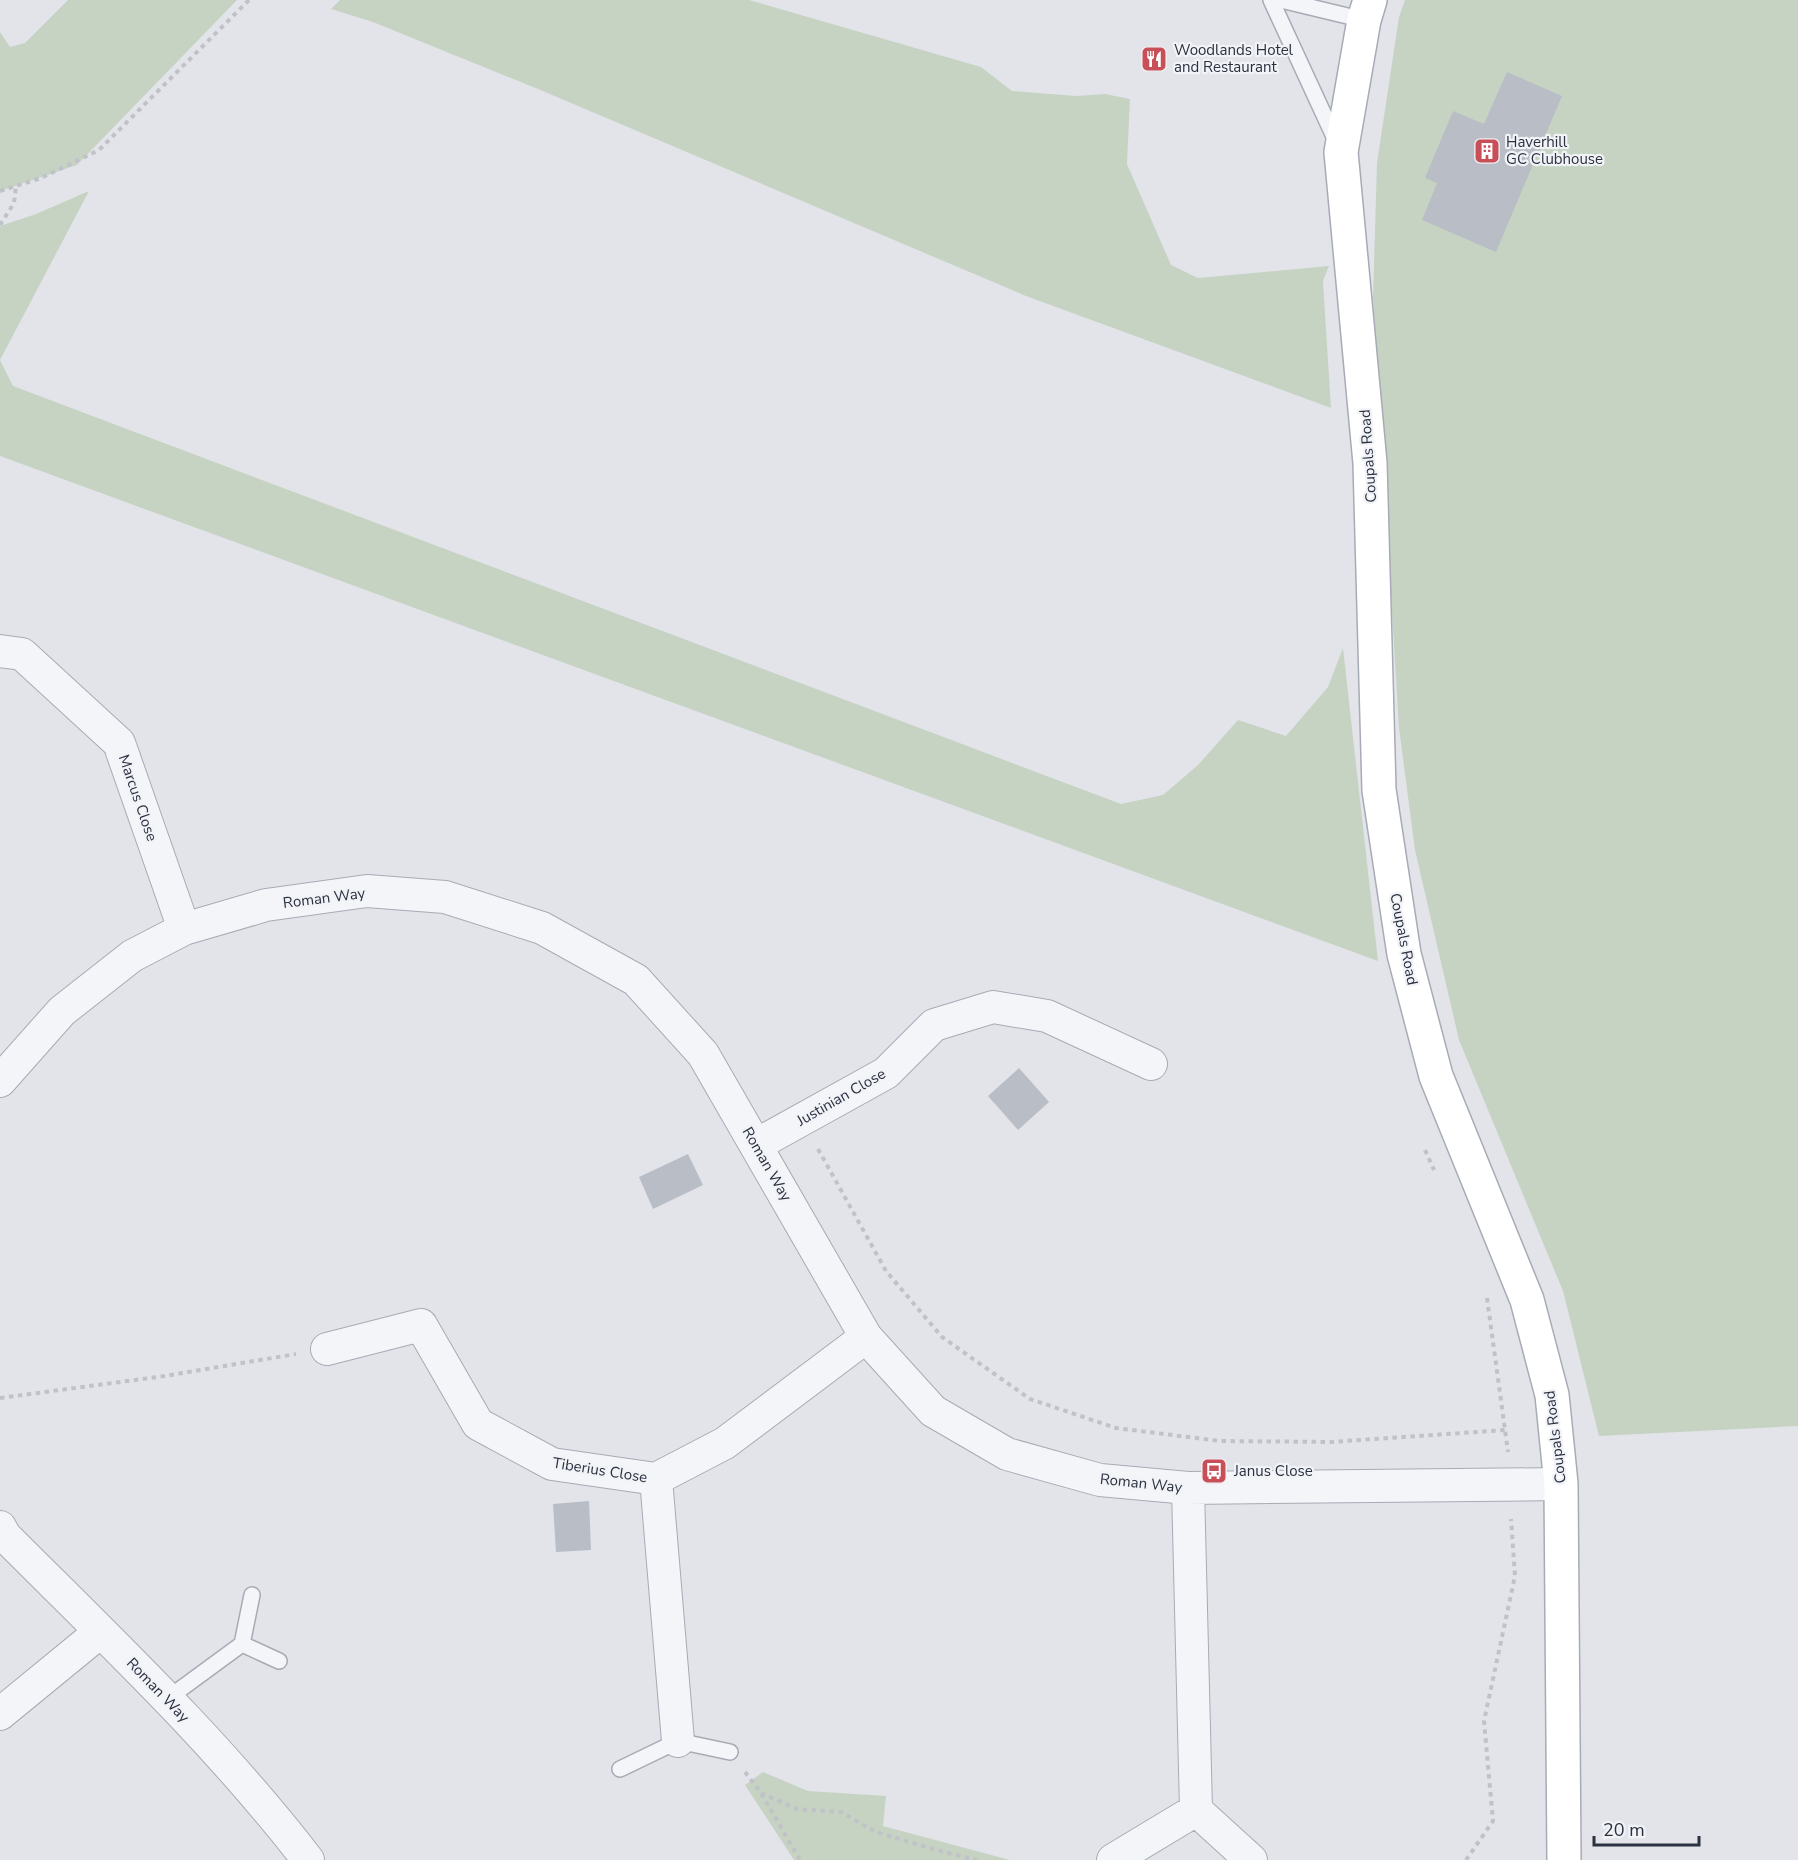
<svg xmlns="http://www.w3.org/2000/svg" width="1798" height="1860" font-family="'Nunito Sans',sans-serif">
  <style>
    .green { fill: #c6d3c3 }
    .building { fill: #b9bdc6 }
    .lines { fill: none; stroke-linecap: round; stroke-linejoin: round }
    .lane-casing { stroke: #a7abb4; stroke-width: 18 }
    .street-casing { stroke: #a7abb4; stroke-width: 34 }
    .secondary-casing { stroke: #a7abb4; stroke-width: 36 }
    .path { stroke: #c0c2c8; stroke-width: 4; stroke-dasharray: 4.5 4.5; stroke-linecap: butt }
    .lane { stroke: #f4f5f8; stroke-width: 15 }
    .street { stroke: #f4f5f8; stroke-width: 32 }
    .secondary { stroke: #fff; stroke-width: 33 }
    .labels { text-anchor: middle; dominant-baseline: central; stroke-width: 4.5; stroke-linejoin: round; paint-order: stroke }
    .poi-label { font-size: 15px; fill: #2b3141; stroke: #f1f3f7; text-anchor: start }
    .street-label { font-size: 15px; fill: #2b3141; stroke: #f1f3f7 }
  </style>
  <rect width="100%" height="100%" fill="#e2e4ea"/>
  <path class="green" d="M68 0H237L77 165 0 191V32L10 47 25 43Z
    M340 0H749L981 67 1012 91 1076 96 1105 94 1130 99 1127 164 1171 265 1198 278 1329 266 1323 281 1331 408 1026 296 538 89 373 22 331 9Z
    M1405 0H1798V1426L1599 1436 1563 1291 1459 1040 1415 850 1399 728 1373 298 1377 163 1399 17Z
    M89 191 0 360 13 386 1121 804 1163 795 1198 765 1238 720 1286 736 1328 687 1343 648 1378 961 0 456V226L36 214Z
    M763 1772 808 1791 886 1796 883 1826 1010 1860H794L745 1785Z"/>
  <path class="building" d="M1507 72 1562 96 1496 252 1422 220 1437 183 1425 178 1453 111 1484 124Z
    M1019 1068 1049 1102 1018 1130 988 1096Z
    M688 1154 703 1185 653 1209 639 1177Z
    M589 1501 591 1550 556 1552 553 1504Z"/>
  <g class="lines">
    <g class="lane-casing">
      <path id="lane" d="M1271 0 1337 143
        M1281 0 1364 20
        M252 1595 242 1644 279 1661
        M167 1699 242 1644
        M620 1769 678 1741 730 1752"/>
    </g>
    <g class="street-casing">
      <path id="street" d="M0 651 22 654 119 743 184 929
        M0 1081 62 1011 132 956 184 929 266 905 367 891 445 897 542 928 636 980 703 1054 866 1337 933 1411 1007 1454 1100 1480 1188 1488 1561 1484
        M756 1145 886 1073 934 1025 993 1007 1047 1016 1151 1064
        M327 1349 421 1325 478 1424 552 1464 656 1479 725 1443 866 1337
        M656 1479 678 1741
        M0 1527 5 1536C109 1640 218 1743 308 1860
        M0 1714 100 1632
        M1196 1810 1251 1860
        M1113 1860 1196 1810 1188 1488"/>
    </g>
    <g class="secondary-casing">
      <path id="secondary" d="M1370 0 1364 20 1341 152 1370 463 1379 790 1404 954 1436 1076 1527 1300 1552 1395 1561 1484 1564 1860"/>
    </g>
    <path class="path" d="M0 191 41 178 99 150 249 0
      M0 225 14 203 16 186
      M818 1149 886 1271 942 1337 1030 1399 1116 1428 1220 1441 1331 1442 1505 1430
      M1425 1150 1434 1170
      M1487 1298 1508 1452
      M0 1398 165 1376 296 1354
      M745 1772 761 1793 800 1860
      M761 1793 797 1809 841 1812 876 1832 936 1850 977 1860
      M1466 1860 1493 1821 1484 1721 1515 1576 1511 1519"/>
    <use href="#lane" class="lane"/>
    <use href="#street" class="street"/>
    <use href="#secondary" class="secondary"/>
  </g>
  <defs>
    <g id="restaurant-square" transform="scale(1.35)"><rect x="-9" y="-9" width="18" height="18" rx="4" fill="#c84e58" stroke="#f1f3f7"/><path d="M-5-6h1v4h1v-4h1v4h1v-4h1v5L-1.5 .5V6h-2V.5L-5-1ZM5-6V6H3V1.5H1.5Q1.5-4 5-6Z" fill="#fff"/></g>
    <g id="building-square" transform="scale(1.35)"><rect x="-9" y="-9" width="18" height="18" rx="4" fill="#c84e58" stroke="#f1f3f7"/><path d="M-4-6H4V6H1V3H-1V6H-4ZM-2.5-4.3h1.7v1.8h-1.7ZM.8-4.3h1.7v1.8H.8ZM-2.5-1h1.7V.8h-1.7ZM.8-1h1.7V.8H.8Z" fill="#fff"/></g>
    <g id="bus-square" transform="scale(1.35)"><rect x="-9" y="-9" width="18" height="18" rx="4" fill="#c84e58" stroke="#f1f3f7"/><path d="M-5-6H5V4H4V6H2V4H-2V6H-4V4H-5ZM-3.5-4V0h7V-4ZM-3.5 1.2v1.5H-2V1.2ZM2 1.2v1.5H3.5V1.2Z" fill="#fff"/></g>
  </defs>
  <g fill-rule="evenodd">
    <use href="#restaurant-square" x="1154" y="59"/>
    <use href="#building-square" x="1487" y="151"/>
    <use href="#bus-square" x="1214" y="1471"/>
  </g>
  <g class="labels">
    <g class="poi-label">
      <text x="1174" y="50">Woodlands Hotel<tspan x="1174" dy="17">and Restaurant</tspan></text>
      <text x="1506" y="142">Haverhill<tspan x="1506" dy="17">GC Clubhouse</tspan></text>
      <text x="1234" y="1471">Janus Close</text>
    </g>
    <g class="street-label">
      <text transform="translate(1368 456) rotate(-94)">Coupals Road</text>
      <text transform="translate(138 798) rotate(71)">Marcus Close</text>
      <text transform="translate(324 898) rotate(-7)">Roman Way</text>
      <text transform="translate(1404 939) rotate(79)">Coupals Road</text>
      <text transform="translate(841 1097) rotate(-30)">Justinian Close</text>
      <text transform="translate(767 1164) rotate(60)">Roman Way</text>
      <text transform="translate(1555 1437) rotate(-97)">Coupals Road</text>
      <text transform="translate(600 1470) rotate(9)">Tiberius Close</text>
      <text transform="translate(1141 1483) rotate(6)">Roman Way</text>
      <text transform="translate(158 1690) rotate(46)">Roman Way</text>
    </g>
  </g>
  <path d="M1594 1836v9h105v-9" fill="none" stroke="#2b3141" stroke-width="3"/>
  <text x="1603" y="1836" font-size="18" fill="#2b3141" stroke="#f1f3f7" stroke-width="4.5" paint-order="stroke">20 m</text>
</svg>
